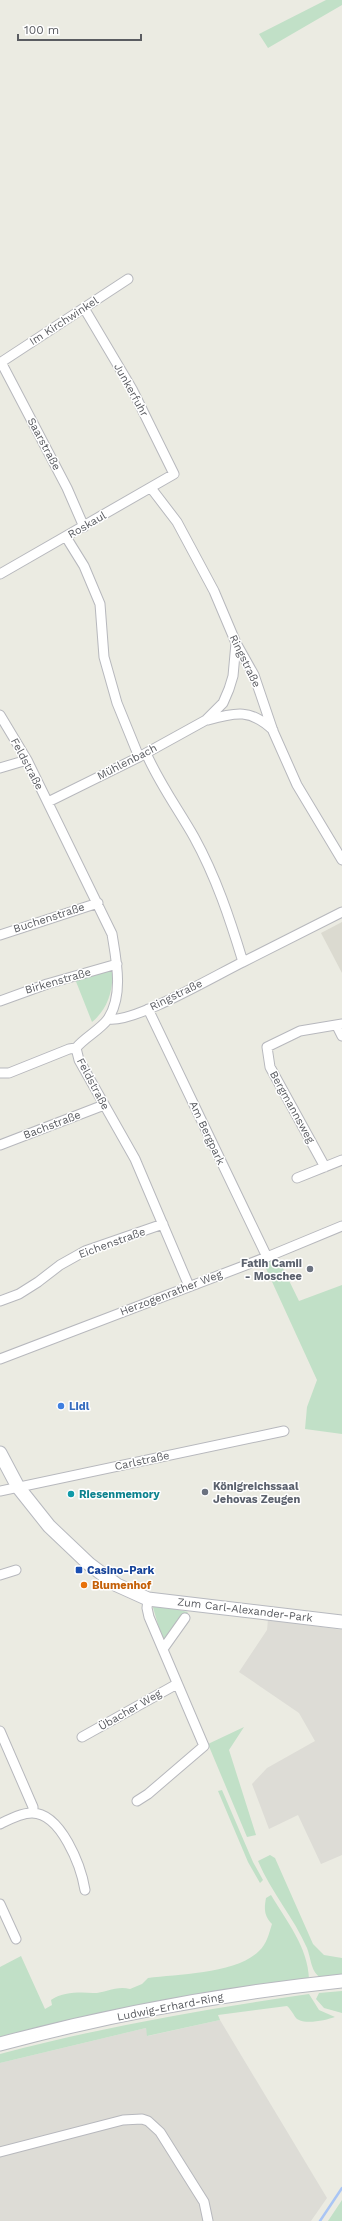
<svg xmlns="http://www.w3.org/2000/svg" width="342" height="2221" font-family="'Work Sans',sans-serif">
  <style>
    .industrial { fill: #dddcd6 }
    .education { fill: #dbdad0 }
    .green { fill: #c1e0c7 }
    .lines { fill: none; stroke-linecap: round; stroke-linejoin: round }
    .stream { stroke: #a9c5f4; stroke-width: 2.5 }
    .street-casing { stroke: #b7b8bd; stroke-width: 11 }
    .secondary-casing { stroke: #b7b9bf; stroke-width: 15 }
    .street { stroke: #fff; stroke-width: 9 }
    .secondary { stroke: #fff; stroke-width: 13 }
    .worship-dot { fill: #6b7280; stroke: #fff; stroke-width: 1.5 }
    .shop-dot { fill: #3f7fe0; stroke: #fff; stroke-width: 1.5 }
    .culture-dot { fill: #0f9aa8; stroke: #fff; stroke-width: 1.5 }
    .transit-dot { fill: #1a4fb4; stroke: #fff; stroke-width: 1.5 }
    .food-dot { fill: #e8710a; stroke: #fff; stroke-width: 1.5 }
    .labels { text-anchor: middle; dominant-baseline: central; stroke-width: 3; stroke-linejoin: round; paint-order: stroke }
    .street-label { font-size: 11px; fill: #5a5c61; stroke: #fff }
    .worship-label { font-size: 11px; font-weight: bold; fill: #5b616d; stroke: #fff; text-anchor: end }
    .shop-label { font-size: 11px; font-weight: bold; fill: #366cbe; stroke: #fff; text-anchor: start }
    .culture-label { font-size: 11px; font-weight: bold; fill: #0d838f; stroke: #fff; text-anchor: start }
    .transit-label { font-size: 11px; font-weight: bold; fill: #164399; stroke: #fff; text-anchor: start }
    .food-label { font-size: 11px; font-weight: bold; fill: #c56008; stroke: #fff; text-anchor: start }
  </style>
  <rect width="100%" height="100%" fill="#ebebe2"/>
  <path class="industrial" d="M268 1619 342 1630V1855L321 1864 298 1815 269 1829 252 1784 267 1768 315 1741 299 1713 239 1672 267 1630Z
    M220 2020 327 2198 311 2221H0V2063L146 2028 148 2036Z"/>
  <path class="education" d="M342 922V973L321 933Z"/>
  <path class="green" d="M326 0H342V5L268 48 259 34Z
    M107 969 112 970C114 990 107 1010 92 1022L75 979Z
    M277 1256 299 1301 342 1285V1434L305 1429 307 1407 317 1380 263 1262Z
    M152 1604 188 1612 164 1645Z
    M244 1727 229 1750 256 1835 247 1837 208 1744Z
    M222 1790 253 1862 263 1880 260 1883 248 1862 218 1791Z
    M270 1855 275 1858 313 1944 324 1955 342 1958V1976L322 1978C311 1974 311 1958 307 1948 294 1918 271 1892 258 1861Z
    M271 1895C287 1922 308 1947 309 1979L0 2038V1967L21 1956 45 2009 52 2005 51 2000C62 1992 80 1992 93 1993 106 1993 117 1985 130 1989L142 1984 148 1978C178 1974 236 1974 259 1951 267 1944 269 1933 272 1924 264 1916 264 1909 266 1898Z
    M342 1991V2013L324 2008 316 1999 319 1993Z
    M309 1994 319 2010 335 2017C326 2020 306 2025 297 2019 294 2016 291 2009 287 2006L218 2015 220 2020 147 2036 146 2028 0 2063V2054C102 2027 205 2009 309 1994Z
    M342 2200V2221H328Z"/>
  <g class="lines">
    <path class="stream" d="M320 2221 342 2188"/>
    <g class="street-casing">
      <path id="street" d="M1 362 67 488 84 527
        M0 363 128 279
        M151 488 177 522 214 591 236 643 254 675 273 731 297 785 342 860
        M66 537 84 566 100 604 104 657 117 703 139 757
        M0 574 174 474 132 389 84 308
        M0 715 27 760 112 934C116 959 124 995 108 1019 100 1030 85 1037 76 1048
        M208 720C236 712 251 709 273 730
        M146 753C159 783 178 809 194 837 216 877 230 919 243 962L342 912
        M0 768 27 760
        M48 802 139 757 206 720 223 703 229 689 233 676 236 643
        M0 935 98 903
        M0 1001 47 984 117 964
        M148 1009 267 1257
        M108 1019C133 1024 216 975 243 962
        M337 1026 342 1036
        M76 1048 79 1060 135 1159 189 1286
        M0 1073H9L69 1049 76 1048
        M0 1145 104 1105
        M325 1167 270 1067 267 1047 300 1031 342 1024
        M297 1178 342 1160
        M0 1301 19 1294 38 1282 60 1265 85 1251 163 1224
        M0 1359 267 1257 342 1226
        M0 1491 284 1431
        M0 1575 16 1570
        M163 1649 185 1618
        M0 1731 33 1807V1813
        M82 1737 177 1684
        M137 1801 148 1794 204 1746 149 1617 147 1608 148 1599
        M0 1824C10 1819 21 1813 32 1813 61 1813 81 1866 85 1890
        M0 1904 16 1939
        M0 2152 123 2120 142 2119 148 2121 160 2132 204 2202 208 2221"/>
    </g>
    <g class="secondary-casing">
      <path id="secondary" d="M0 1453 18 1487 49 1526 89 1564 117 1585 148 1599 342 1622
        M0 2044C112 2014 227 1993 342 1981"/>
    </g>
    <use href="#street" class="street"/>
    <use href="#secondary" class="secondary"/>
  </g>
  <g class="worship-dot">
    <circle cx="310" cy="1269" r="4"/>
    <circle cx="205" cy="1492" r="4"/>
  </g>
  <circle class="shop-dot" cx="61" cy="1406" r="4"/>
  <circle class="culture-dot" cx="71" cy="1494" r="4"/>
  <rect class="transit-dot" x="75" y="1566" width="8" height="8" rx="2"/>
  <circle class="food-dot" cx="84" cy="1585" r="4"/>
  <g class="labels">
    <g class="street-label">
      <text transform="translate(64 321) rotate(-33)">Im Kirchwinkel</text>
      <text transform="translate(131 390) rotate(61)">Junkerfuhr</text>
      <text transform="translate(44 444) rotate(62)">Saarstraße</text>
      <text transform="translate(87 525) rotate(-30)">Roskaul</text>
      <text transform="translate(245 661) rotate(64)">Ringstraße</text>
      <text transform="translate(127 762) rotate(-27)">Mühlenbach</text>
      <text transform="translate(27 764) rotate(62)">Feldstraße</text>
      <text transform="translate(49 918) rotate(-18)">Buchenstraße</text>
      <text transform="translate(58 981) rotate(-16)">Birkenstraße</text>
      <text transform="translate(176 995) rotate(-26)">Ringstraße</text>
      <text transform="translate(93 1084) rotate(62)">Feldstraße</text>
      <text transform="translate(292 1107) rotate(61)">Bergmannsweg</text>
      <text transform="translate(52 1125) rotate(-21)">Bachstraße</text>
      <text transform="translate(207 1133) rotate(65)">Am Bergpark</text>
      <text transform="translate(112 1243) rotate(-20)">Eichenstraße</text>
      <text transform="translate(171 1293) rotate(-21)">Herzogenrather Weg</text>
      <text transform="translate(142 1461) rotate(-12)">Carlstraße</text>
      <text transform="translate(245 1610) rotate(7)">Zum Carl-Alexander-Park</text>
      <text transform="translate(130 1710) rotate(-30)">Übacher Weg</text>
      <text transform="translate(170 2007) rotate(-11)">Ludwig-Erhard-Ring</text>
    </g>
    <g class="worship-label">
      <text x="302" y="1263">Fatih Camii<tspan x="302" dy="13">- Moschee</tspan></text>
      <text x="213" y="1486" text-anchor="start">Königreichssaal<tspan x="213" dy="13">Jehovas Zeugen</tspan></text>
    </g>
    <g class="shop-label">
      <text x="69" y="1406">Lidl</text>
    </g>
    <g class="culture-label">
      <text x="79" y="1494">Riesenmemory</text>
    </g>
    <g class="transit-label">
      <text x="87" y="1570">Casino-Park</text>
    </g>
    <g class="food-label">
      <text x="92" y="1585">Blumenhof</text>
    </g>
  </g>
  <path d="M18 34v6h123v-6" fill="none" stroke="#5a5c61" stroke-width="2"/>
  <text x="24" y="34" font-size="12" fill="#5a5c61" stroke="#ffffff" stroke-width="3" paint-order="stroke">100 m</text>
</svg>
